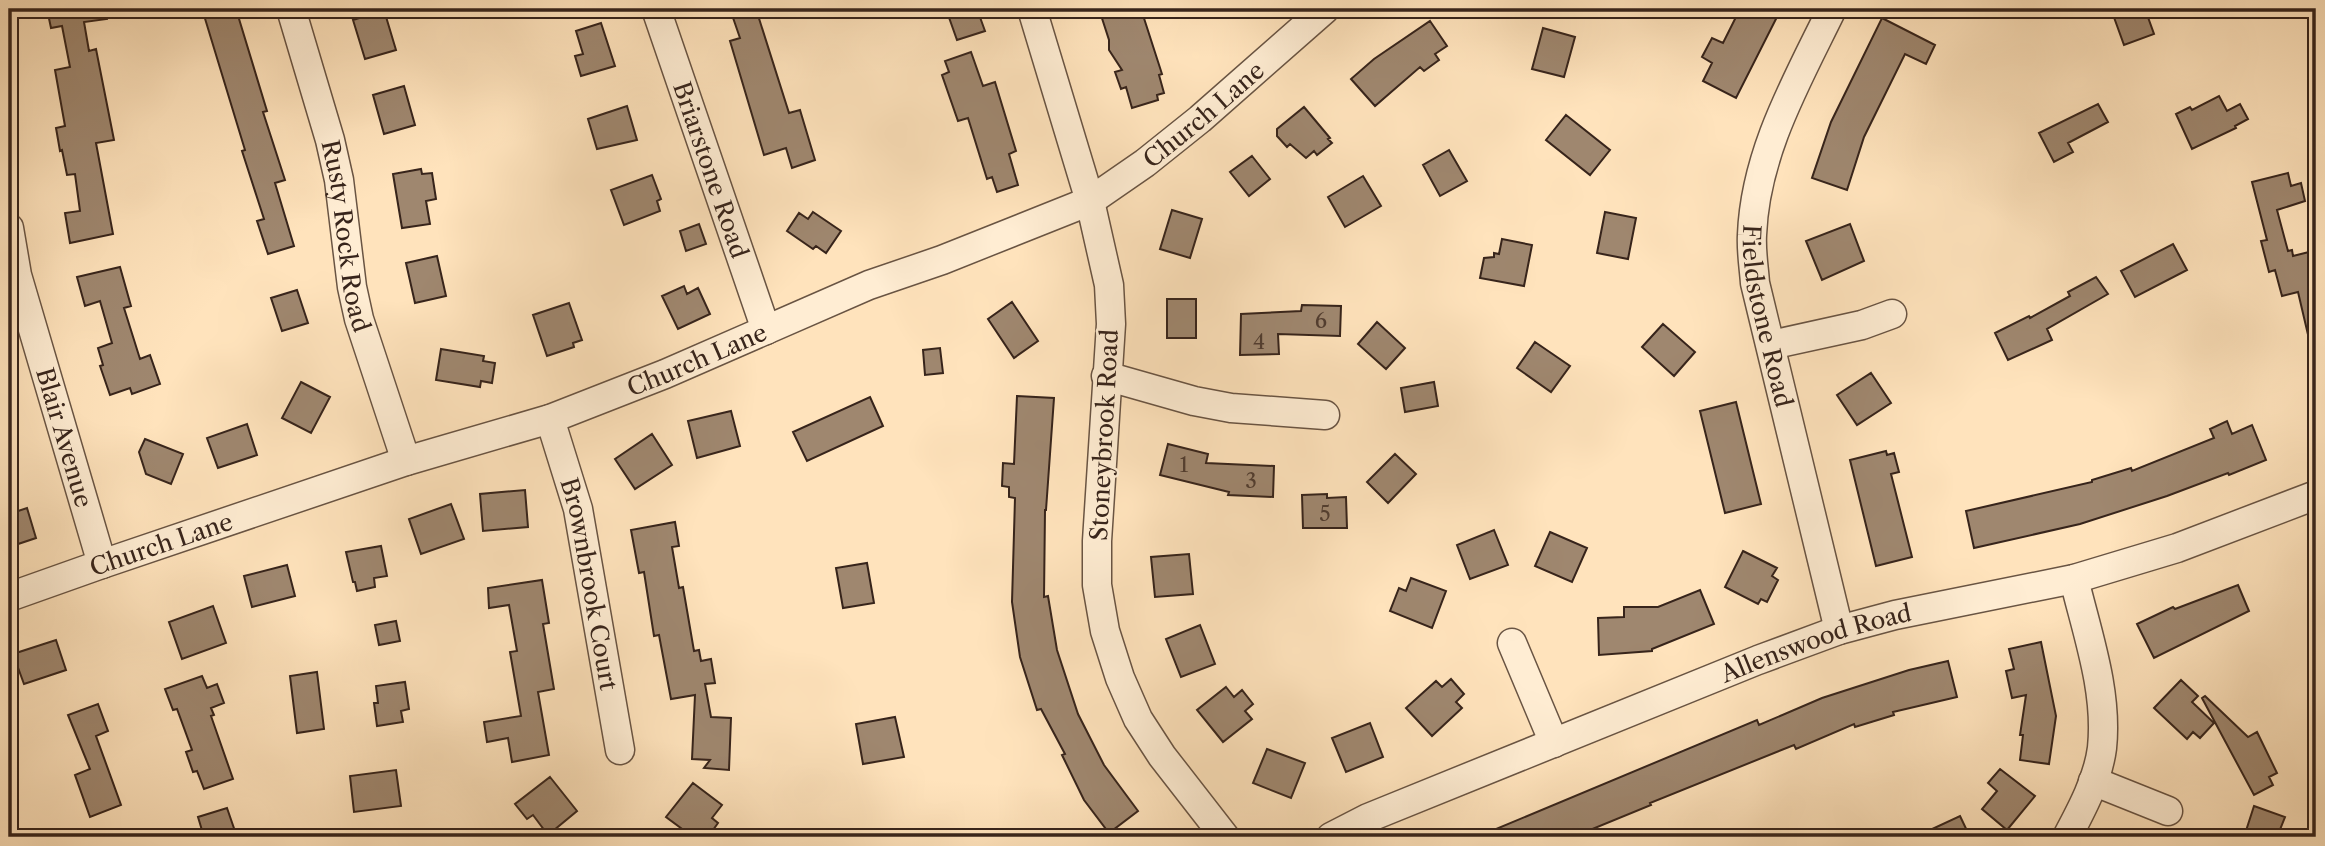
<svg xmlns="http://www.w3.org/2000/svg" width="2325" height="846" font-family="'Libre Caslon Text',serif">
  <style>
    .building { fill: #9f876f; stroke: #37241b; stroke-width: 2 }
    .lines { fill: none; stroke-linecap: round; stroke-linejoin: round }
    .minor-casing { stroke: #695443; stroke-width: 31 }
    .minor { stroke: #ffedd3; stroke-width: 28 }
    .labels { text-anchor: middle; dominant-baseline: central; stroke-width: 5; stroke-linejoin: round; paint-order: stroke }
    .number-label { font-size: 21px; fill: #513d30 }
    .street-label { font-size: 24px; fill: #37241b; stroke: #ffedd3 }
  </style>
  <rect width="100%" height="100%" fill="#ffe3bc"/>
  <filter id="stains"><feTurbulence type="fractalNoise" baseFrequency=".00286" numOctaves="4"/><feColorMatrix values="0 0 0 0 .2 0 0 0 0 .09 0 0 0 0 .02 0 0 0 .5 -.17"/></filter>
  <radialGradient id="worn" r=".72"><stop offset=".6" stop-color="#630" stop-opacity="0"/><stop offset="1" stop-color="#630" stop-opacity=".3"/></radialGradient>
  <path class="building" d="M47 9H106L107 19 84 22 89 51 96 49 114 140 96 143 113 234 70 243 65 213 80 211 75 174 67 175 62 150 60 151 56 128 65 126 55 70 70 67 62 26 51 28Z
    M214 9H236L267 111 263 112 285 180 275 183 294 246 268 254 257 221 264 219 242 151 245 150 203 12Z
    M730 9H756L789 113 800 110 815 160 792 168 786 148 764 155 730 41 740 38Z
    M946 9H977L985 31 957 40Z
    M1099 9H1141L1162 74 1159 75 1164 93 1157 95 1158 100 1132 108 1126 87 1121 89 1115 72 1122 70 1109 50V40Z
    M1740 9H1781L1736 98 1703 81 1712 63 1702 57 1712 38 1723 43Z
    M2111 9H2145L2154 34 2124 45Z
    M384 10 396 50 365 59 353 20Z
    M1882 18 1935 45 1926 64 1905 54 1864 137 1847 190 1812 178 1831 122Z
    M1430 21 1447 46 1435 54 1439 60 1424 71 1420 67 1375 106 1351 79 1374 59Z
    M601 23 615 66 581 76 575 56 583 54 576 31Z
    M1543 28 1575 37 1564 77 1532 69Z
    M971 52 983 86 995 82 1016 151 1009 154 1018 185 997 192 992 177 987 179 968 118 958 121 942 75 949 72 945 61Z
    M404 86 415 125 384 134 373 95Z
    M2219 96 2227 111 2240 104 2248 119 2235 126 2236 128 2192 149 2176 114 2190 107 2192 110Z
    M2098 104 2108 122 2068 143 2073 152 2054 162 2039 133Z
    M627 106 637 140 597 149 588 119Z
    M1304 107 1330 138 1328 139 1332 143 1317 155 1314 151 1306 158 1290 144 1287 147 1277 136V129Z
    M1566 115 1610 150 1590 175 1546 140Z
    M1449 150 1467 181 1440 196 1423 165Z
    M1252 156 1270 179 1249 196 1230 172Z
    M421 169 422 174 432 173 436 199 426 201 430 224 402 228 393 174Z
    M2288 173 2291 186 2301 183 2305 201 2277 210 2288 251 2292 250 2293 256 2313 251 2316 265V273L2312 274 2316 291V338L2309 339 2298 292 2282 296 2275 270 2269 272 2261 241 2267 240 2252 182Z
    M652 175 661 199 657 201 660 211 624 225 611 190Z
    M1363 176 1381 206 1345 227 1328 197Z
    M1172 210 1202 219 1190 258 1160 249Z
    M813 212 841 231 826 253 816 246 813 249 787 231 799 213 808 219Z
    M1605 212 1636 218 1628 259 1597 253Z
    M699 224 706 244 686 251 680 231Z
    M1850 224 1864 261 1822 280 1806 241Z
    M1502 239 1532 245 1524 286 1480 278 1484 258 1494 257V253L1499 254Z
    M2173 244 2187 270 2135 297 2121 271Z
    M437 256 446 296 415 303 406 263Z
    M120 267 131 306 124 308 140 359 150 355 160 384 132 394 130 388 110 395 100 366 103 365 98 348 112 343 100 301 85 306 77 277Z
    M2096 277 2108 294 2047 329 2052 340 2008 360 1995 333 2029 316 2030 318 2070 296 2068 292Z
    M684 286 687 294 698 288 710 314 678 329 662 296Z
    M297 290 308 323 282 331 271 298Z
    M1167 299H1196V338H1167Z
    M1012 302 1038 341 1014 358 988 319Z
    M569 303 582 340 573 343 574 347 547 356 533 315Z
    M1302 305 1341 306 1340 336 1278 334 1279 354 1240 355 1241 314 1301 311Z
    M1377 322 1405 348 1386 369 1358 344Z
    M1663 324 1695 352 1674 376 1642 347Z
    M1535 342 1570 366 1551 392 1517 368Z
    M940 348 943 373 925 375 923 350Z
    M441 349 484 356 483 361 495 363 492 383 481 381 480 387 436 380Z
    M1871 373 1891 403 1857 425 1837 395Z
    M301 382 330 397 311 433 282 418Z
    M1434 382 1438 406 1405 412 1401 388Z
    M1017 396 1054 398 1046 510H1045L1044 597 1048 596 1057 650 1078 714 1104 765 1138 811 1109 833 1084 800 1062 755 1065 754 1041 709 1037 710 1020 657 1012 602 1015 498 1009 497V487L1002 486 1003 463 1014 464Z
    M870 397 883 426 807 461 793 432Z
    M1736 402 1761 504 1725 513 1700 411Z
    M731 411 740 446 697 458 688 421Z
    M2227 421 2232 434 2252 425 2266 460 2229 475 2228 473 2167 496 2080 524 1974 548 1966 511 2092 482V480L2131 468 2132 471 2214 438 2210 429Z
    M247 424 257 455 218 468 207 438Z
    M652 434 672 465 635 489 615 459Z
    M145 439 183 454 171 484 146 474 139 452Z
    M1168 444 1208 454 1206 463 1274 466 1273 497 1228 495 1229 492 1160 475Z
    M1886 451 1887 455 1894 453 1899 472 1891 474 1912 557 1876 566 1850 460Z
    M1395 454 1416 474 1388 503 1367 482Z
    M525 490 528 527 483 531 480 494Z
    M1327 494V498L1346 497 1347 528H1303L1302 495Z
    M451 504 464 539 421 554 409 519Z
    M27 508 36 538 9 547V514Z
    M675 522 679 546 672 547 679 588 683 587 694 651 699 650 701 661 711 659 715 683 705 684 711 717 731 718 729 770 704 768 710 760 692 759 695 695 671 699 659 635 654 636 644 572 639 573 631 530Z
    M1494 530 1508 565 1470 579 1457 545Z
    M1550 532 1587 548 1572 582 1535 566Z
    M381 546 387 576 374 578 375 587 357 591 355 582H353L346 552Z
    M1743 551 1777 568 1772 576 1778 580 1767 602 1761 599 1758 604 1725 587Z
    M1189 554 1193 594 1155 597 1151 557Z
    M867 563 874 603 843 608 836 568Z
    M287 565 295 596 252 607 244 576Z
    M1411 578 1446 591 1432 628 1390 611 1399 588 1406 591Z
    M542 580 549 623 543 624 554 689 538 692 549 755 512 762 508 738 487 742 484 722 521 716 510 652 517 651 509 605 489 608 488 588Z
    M2238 585 2249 611 2154 658 2137 624 2173 607 2175 609Z
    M1700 590 1714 624 1652 649V651L1599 655 1598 618 1624 617V607H1658Z
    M213 606 226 643 182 659 169 622Z
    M396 621 400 641 379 645 375 625Z
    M1200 625 1215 664 1181 677 1166 639Z
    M56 640 66 670 24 684 13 654Z
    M2041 642 2056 716 2049 764 2020 760 2023 735H2020L2026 695 2012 698 2006 671 2014 669 2009 649Z
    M1948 661 1957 697 1893 712 1894 715 1855 727 1854 724 1796 749 1794 745 1650 803 1651 805 1573 837H1477L1757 720 1759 725 1822 698 1909 670Z
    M317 672 324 729 297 733 290 676Z
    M202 676 207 688 217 684 224 703 211 708 214 715 211 716 233 779 204 789 197 771 193 772 186 752 192 750 177 709 173 710 165 689Z
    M1451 679 1464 694 1456 702 1462 708 1432 736 1406 708 1436 681 1442 687Z
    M2181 680 2198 696 2192 702 2214 723 2200 738 2193 732 2187 739 2154 708Z
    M405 682 409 709 401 711 403 722 377 726 374 703H378L376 686Z
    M1226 687 1234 697 1242 690 1253 704 1245 711 1252 719 1223 742 1197 710Z
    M2205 696 2248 737 2257 732 2277 773 2269 777 2273 785 2254 795 2202 698Z
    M98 704 108 731 96 736 121 805 90 817 75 775 90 769 68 715Z
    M895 717 904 757 863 764 856 724Z
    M1370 723 1383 757 1346 772 1332 738Z
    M1267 749 1305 763 1291 798 1253 783Z
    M2000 769 2035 796 2007 830 1982 809 1997 791 1988 783Z
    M396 770 401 806 354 812 350 776Z
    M550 777 577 811 548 835 533 815 527 819 515 804Z
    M693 783 722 805 712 818 718 823 708 837H693L666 817Z
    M2254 806 2285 817 2277 837H2244Z
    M227 808 237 837H204L198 817Z
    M1960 816 1970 837H1915Z"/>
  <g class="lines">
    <g class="minor-casing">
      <g id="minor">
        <path id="s1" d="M291 9 330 140 339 180 352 287 359 319 406 461"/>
        <path id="s2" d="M656 9 766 330"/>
        <path d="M1032 9 1090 201 1109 285 1111 324 1097 541V585L1105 631 1120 678 1138 719 1162 756 1225 837"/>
        <path id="s3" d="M1832 9C1797 81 1755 153 1752 235 1751 251 1754 268 1755 283L1839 630"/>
        <path id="s4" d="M9 228 17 275 102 564"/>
        <path d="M1771 345 1862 325 1892 314"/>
        <path d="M1106 376 1194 401 1231 408 1325 415"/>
        <path id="s5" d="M550 419 578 509 620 750"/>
        <path id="s6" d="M9 597 102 564 406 461 550 419 665 374 869 285 942 260 1090 201 1145 163 1200 119 1325 9"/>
        <path d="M1512 643 1554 743"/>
        <path d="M2093 781 2168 811"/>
        <path id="s7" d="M1331 837 1368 818 1758 660 1839 630 1895 615 2074 579 2177 548 2316 495"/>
        <path d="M2067 837C2082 809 2098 779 2102 748 2108 691 2087 633 2074 579"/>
      </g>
    </g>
    <use href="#minor" class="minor"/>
  </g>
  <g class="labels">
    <g class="number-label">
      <text x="1321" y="320">6</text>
      <text x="1259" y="341">4</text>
      <text x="1184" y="464">1</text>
      <text x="1251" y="480">3</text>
      <text x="1325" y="513">5</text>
    </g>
    <g class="street-label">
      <text stroke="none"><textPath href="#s6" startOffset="1295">Church Lane</textPath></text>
      <text stroke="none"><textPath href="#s2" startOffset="170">Briarstone Road</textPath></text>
      <text stroke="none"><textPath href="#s1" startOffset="234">Rusty Rock Road</textPath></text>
      <text stroke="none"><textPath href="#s3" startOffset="324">Fieldstone Road</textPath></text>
      <text stroke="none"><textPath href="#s6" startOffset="728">Church Lane</textPath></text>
      <text transform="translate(1104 435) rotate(-87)">Stoneybrook Road</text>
      <text stroke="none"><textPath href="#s4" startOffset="217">Blair Avenue</textPath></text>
      <text stroke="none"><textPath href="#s6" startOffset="161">Church Lane</textPath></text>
      <text stroke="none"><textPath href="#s5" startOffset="170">Brownbrook Court</textPath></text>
      <text stroke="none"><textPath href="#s7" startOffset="523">Allenswood Road</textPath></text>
    </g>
  </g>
  <rect width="2325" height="846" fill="none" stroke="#ffe3bc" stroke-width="35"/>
  <rect x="10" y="10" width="2304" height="825" fill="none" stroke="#37241b" stroke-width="3.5"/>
  <rect x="18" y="18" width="2290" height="811" fill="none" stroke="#37241b" stroke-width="2"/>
  <rect width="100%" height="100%" filter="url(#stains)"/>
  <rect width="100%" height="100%" fill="url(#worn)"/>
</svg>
